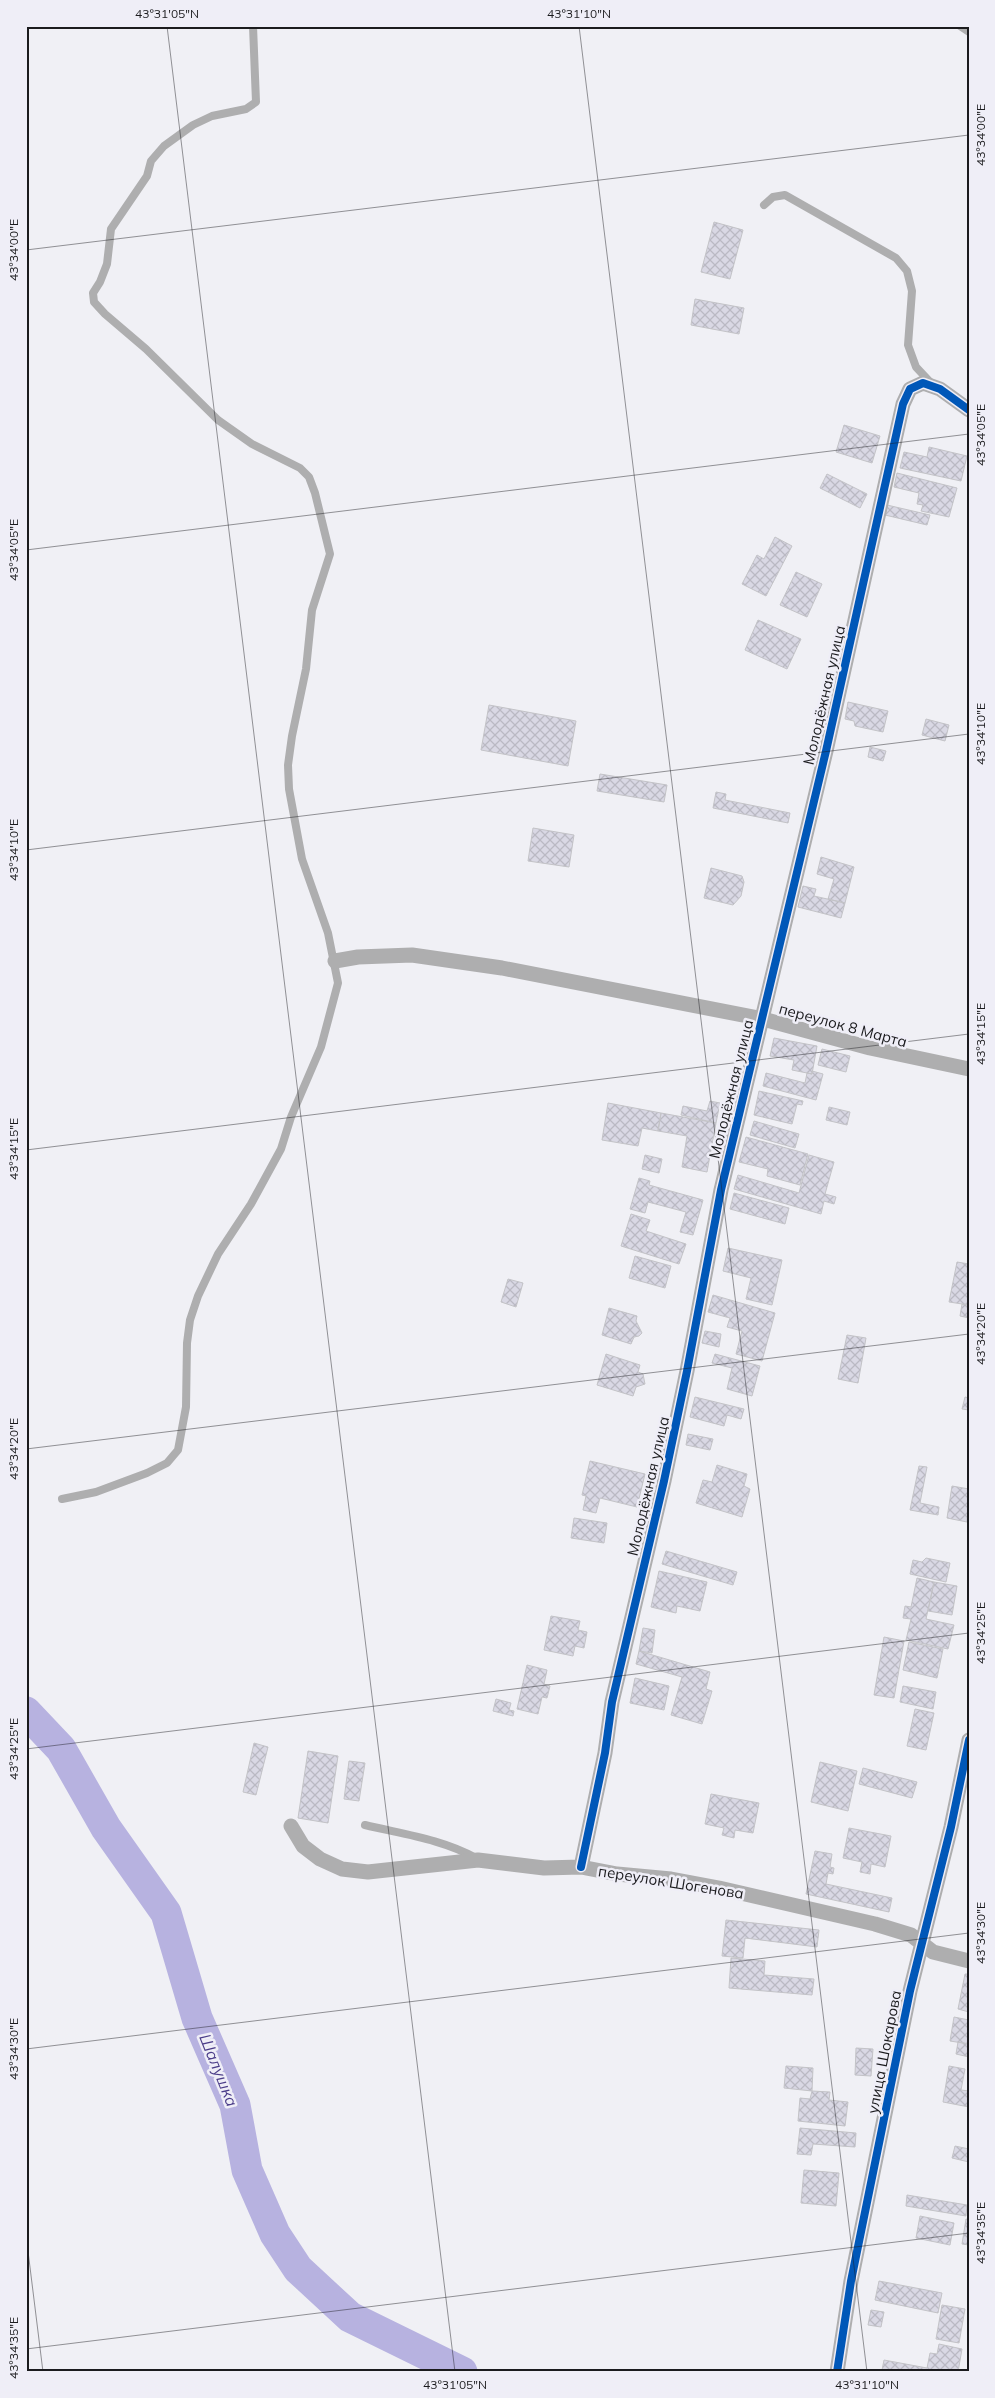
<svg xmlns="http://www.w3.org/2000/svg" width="995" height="2398" font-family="Mulish,sans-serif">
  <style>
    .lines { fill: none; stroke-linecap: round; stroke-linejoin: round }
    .river { stroke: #b7b2e0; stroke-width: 31 }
    .building { fill: url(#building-cross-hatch); stroke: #c3c3c7 }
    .service { stroke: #aeaeaf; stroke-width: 8 }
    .minor { stroke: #aeaeaf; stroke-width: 15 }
    .cycleway-casing { stroke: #efeef7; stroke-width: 11 }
    .cycleway { stroke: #0057b8; stroke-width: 8 }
    .ticks { fill: none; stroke: #1b1b1e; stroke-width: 1; stroke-opacity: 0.45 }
    .labels { text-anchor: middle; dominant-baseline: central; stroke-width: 5; stroke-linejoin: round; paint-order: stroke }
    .street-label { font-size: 15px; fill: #1b1b1e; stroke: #efeef7 }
    .water-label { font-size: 16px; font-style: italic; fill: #4b3d89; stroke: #efeef7 }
    .neatline { fill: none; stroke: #1b1b1e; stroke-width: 2 }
    .ticks-label { font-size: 12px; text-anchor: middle; fill: #1b1b1e }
  </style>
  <defs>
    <pattern id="building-cross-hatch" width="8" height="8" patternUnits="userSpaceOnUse" patternTransform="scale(1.25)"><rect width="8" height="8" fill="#d9d8e4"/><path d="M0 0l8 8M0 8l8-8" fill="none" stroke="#bab9c3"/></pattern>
  </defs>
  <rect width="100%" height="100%" fill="#f0f0f5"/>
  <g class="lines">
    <path class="river" d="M26 1712 61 1749 106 1828 166 1913 197 2018 235 2105 247 2170 275 2234 298 2269 350 2317 462 2372"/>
  </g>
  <path class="building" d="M714 222 743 230 730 279 701 272Z
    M695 299 744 308 739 334 691 325Z
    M844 425 880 436 872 463 836 452Z
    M929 447 967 456 961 481 900 468 904 452 927 457Z
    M897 473 957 488 949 517 921 511 923 505 917 504 919 493 894 487Z
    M827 474 867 494 860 508 820 488Z
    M887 505 930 515 927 525 885 515Z
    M775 537 792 546 766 596 742 584 757 555 764 559Z
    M796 572 822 584 807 617 780 605Z
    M758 620 801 639 787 669 745 650Z
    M848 702 888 711 883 732 855 726 854 721 845 719Z
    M489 705 576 721 568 766 481 750Z
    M926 719 949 725 945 741 922 735Z
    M870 747 886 751 883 761 868 757Z
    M600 774 667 785 664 802 597 791Z
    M716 792 726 794 725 800 790 813 788 823 713 808Z
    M533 828 574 835 569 867 528 861Z
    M821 857 854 867 845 903 828 899 834 879 817 874Z
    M711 868 742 876 744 882 741 896 733 905 704 898Z
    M803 886 816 889 814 896 845 903 841 918 798 907Z
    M774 1038 817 1046 812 1074 792 1070 794 1060 770 1056Z
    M822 1049 850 1056 846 1072 818 1065Z
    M812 1071 823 1074 816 1100 763 1086 766 1073 805 1083 807 1073 812 1074Z
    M759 1091 803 1101 802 1105 797 1104 792 1124 754 1115Z
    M710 1101 720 1103 716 1123 681 1115 683 1106 707 1111Z
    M608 1103 661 1113 658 1131 642 1128 638 1146 602 1140Z
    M829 1107 850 1112 847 1125 826 1120Z
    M661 1113 716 1123 707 1172 682 1167 687 1136 658 1131Z
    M754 1121 799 1134 795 1148 750 1135Z
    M746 1137 808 1154 800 1185 767 1176 768 1169 739 1162Z
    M645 1155 662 1159 659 1173 642 1169Z
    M809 1155 834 1162 825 1194 836 1197 834 1204 824 1201 821 1214 734 1189 738 1175 799 1193Z
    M639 1178 650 1181 649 1185 703 1200 693 1235 680 1232 686 1212 648 1202 645 1213 630 1209Z
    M734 1193 789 1208 785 1224 730 1209Z
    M631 1214 650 1220 646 1231 686 1244 679 1264 621 1246Z
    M728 1248 782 1260 772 1305 746 1299 751 1278 723 1271Z
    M635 1256 671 1266 665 1288 629 1278Z
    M957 1262 969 1264V1305L949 1302Z
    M508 1279 523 1283 516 1307 501 1302Z
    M713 1295 775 1313 762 1361 736 1354 742 1331 727 1327 730 1318 708 1312Z
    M962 1304 969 1305V1318L960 1316Z
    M609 1308 637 1316 636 1321 642 1333 639 1336 634 1337 631 1344 602 1335Z
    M705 1331 721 1334 719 1347 702 1343Z
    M847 1335 866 1338 858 1383 838 1379Z
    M606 1354 640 1365 638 1372 643 1374 645 1384 636 1387 633 1396 597 1385Z
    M715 1354 760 1366 752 1396 727 1389 732 1368 712 1363Z
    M695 1397 744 1409 741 1419 727 1415 724 1426 690 1417Z
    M965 1397 969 1398V1410L962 1409Z
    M688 1434 713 1439 710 1450 686 1445Z
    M590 1461 645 1474 637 1507 600 1498 596 1513 583 1510 586 1496 582 1495Z
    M717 1465 747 1474 744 1486 750 1489 742 1517 696 1503 703 1480 712 1482Z
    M919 1466 927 1467 920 1503 939 1507 938 1515 910 1510Z
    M952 1486 969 1489 967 1522 947 1518Z
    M574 1518 607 1523 604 1543 571 1538Z
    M666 1551 737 1572 733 1585 662 1564Z
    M926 1558 950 1563 946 1582 910 1574 913 1560 922 1562Z
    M659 1571 707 1582 700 1611 677 1606 676 1613 651 1607Z
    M917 1578 934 1582 926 1619 954 1625 948 1649 906 1640 911 1619 903 1618 905 1606 911 1607Z
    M934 1582 957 1586 952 1615 928 1611Z
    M551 1616 580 1621 578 1630 587 1632 584 1648 575 1646 573 1656 544 1650Z
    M643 1628 655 1630 652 1653 639 1651Z
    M884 1637 904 1641 894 1698 874 1695Z
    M909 1642 943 1649 937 1678 903 1670Z
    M639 1651 710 1672 706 1689 712 1691 702 1724 671 1715 682 1677 636 1664Z
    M527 1665 547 1670 544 1684 550 1686 547 1698 542 1697 538 1714 517 1709Z
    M635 1678 669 1686 664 1710 630 1703Z
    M903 1686 936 1692 933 1709 900 1702Z
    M496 1699 511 1703 509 1710 514 1711 513 1716 493 1711Z
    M915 1709 934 1713 926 1750 907 1746Z
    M254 1743 268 1747 256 1795 243 1792Z
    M308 1751 338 1756 328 1823 298 1818Z
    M349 1761 365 1763 359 1801 344 1799Z
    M820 1762 857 1771 848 1811 811 1802Z
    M863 1768 917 1782 912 1798 859 1784Z
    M711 1794 759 1803 753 1833 735 1830 734 1838 722 1835 724 1828 705 1824Z
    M849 1828 891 1836 885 1867 871 1864 870 1874 860 1872 862 1862 843 1858Z
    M815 1851 832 1854 830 1867 834 1868 833 1874 828 1873 826 1884 892 1898 889 1912 806 1894Z
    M726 1920 819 1930 817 1947 745 1938 743 1958 722 1956Z
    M731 1958 765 1961 764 1975 814 1979 812 1995 729 1988Z
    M965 1974H969V2012L958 2009Z
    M954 2017 969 2020V2044L950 2041Z
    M958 2042 969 2044V2057L956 2054Z
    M856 2048 873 2049 871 2076 855 2075Z
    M786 2066 813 2068 812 2091 784 2088Z
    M949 2066 965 2069 961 2090 969 2091V2107L943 2102Z
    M812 2091 830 2092 829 2100 848 2102 845 2126 798 2121 800 2098 810 2099Z
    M800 2128 856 2133 855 2147 813 2144 811 2155 797 2154Z
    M955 2146 969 2149V2162L952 2158Z
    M804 2170 839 2173 836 2206 801 2203Z
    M907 2195 967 2205 966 2216 906 2206Z
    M920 2216 954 2223 950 2245 916 2238Z
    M966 2219 969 2220V2245L962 2244Z
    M879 2281 942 2293 938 2313 875 2300Z
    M942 2305 965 2309 959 2343 936 2339Z
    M871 2310 884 2312 881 2327 868 2325Z
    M939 2344 962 2349 958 2372 882 2370 884 2360 927 2368 930 2353 937 2354Z"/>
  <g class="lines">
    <path class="service" d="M960 26 969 32
      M764 205 773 197 785 195 896 258 907 271 912 291 908 345 916 367 931 383
      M62 1499 96 1492 147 1473 167 1463 178 1450 186 1407 187 1343 190 1320 198 1296 218 1254 251 1204 281 1149 291 1117 321 1047 338 983 328 933 302 859 289 789 288 765 292 736 306 669 312 610 330 554 315 493 309 477 300 468 252 444 218 420 146 349 105 314 94 302 93 293 100 282 107 264 111 229 147 176 151 161 164 146 193 125 212 116 246 109 256 102 253 26
      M365 1825C402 1834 442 1839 476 1858"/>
    <path class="minor" d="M335 961 358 957 412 955 502 968 763 1019 870 1048 969 1069
      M291 1826 303 1846 320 1859 342 1869 368 1872 478 1860 544 1868 581 1867 617 1874 671 1879 719 1888 875 1924 911 1935 933 1952 969 1961
      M581 1867 605 1753 612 1702 664 1481 687 1371 721 1190 826 751 903 404 910 389 923 383 940 389 969 410
      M837 2372 851 2281 910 1991 951 1827 969 1740"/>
    <g class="cycleway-casing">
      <path id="cycleway" d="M581 1867 605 1753 612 1702 664 1481 687 1371 721 1190 826 751 903 404 910 389 923 383 940 389 969 410
        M837 2372 851 2281 910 1991 951 1827 969 1740"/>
    </g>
    <use href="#cycleway" class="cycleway"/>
  </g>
  <path class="ticks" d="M167 26 455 2372M579 26 867 2372M26 250 969 135M26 550 969 434M26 850 969 734M26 1150 969 1034M26 1449 969 1334M26 1749 969 1633M26 2049 969 1933M26 2235 43 2372M26 2349 969 2233"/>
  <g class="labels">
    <g class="street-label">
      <text transform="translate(824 695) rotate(-77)">Молодёжная улица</text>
      <text transform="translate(843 1025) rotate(15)">переулок 8 Марта</text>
      <text transform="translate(731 1089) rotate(-76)">Молодёжная улица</text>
      <text transform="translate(648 1486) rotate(-77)">Молодёжная улица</text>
      <text transform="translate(671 1882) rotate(9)">переулок Шогенова</text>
      <text transform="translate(884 2052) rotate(-79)">улица Шокарова</text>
    </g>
    <g class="water-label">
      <text transform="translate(219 2070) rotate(68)">Шалушка</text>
    </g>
  </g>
  <rect width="995" height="2398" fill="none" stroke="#efeef7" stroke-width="55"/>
  <rect x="28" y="28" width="940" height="2342" class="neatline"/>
  <g class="ticks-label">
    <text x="167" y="18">43°31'05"N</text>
    <text x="579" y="18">43°31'10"N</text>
    <text transform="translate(981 135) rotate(-90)" y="4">43°34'00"E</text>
    <text transform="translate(14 250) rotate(-90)" y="4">43°34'00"E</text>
    <text transform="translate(981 435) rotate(-90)" y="4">43°34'05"E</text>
    <text transform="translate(14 550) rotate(-90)" y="4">43°34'05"E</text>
    <text transform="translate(981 734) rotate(-90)" y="4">43°34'10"E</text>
    <text transform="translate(14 850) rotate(-90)" y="4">43°34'10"E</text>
    <text transform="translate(981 1034) rotate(-90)" y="4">43°34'15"E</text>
    <text transform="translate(14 1149) rotate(-90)" y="4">43°34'15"E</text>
    <text transform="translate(981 1334) rotate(-90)" y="4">43°34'20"E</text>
    <text transform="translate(14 1449) rotate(-90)" y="4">43°34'20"E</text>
    <text transform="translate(981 1633) rotate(-90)" y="4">43°34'25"E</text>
    <text transform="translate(14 1749) rotate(-90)" y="4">43°34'25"E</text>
    <text transform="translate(981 1933) rotate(-90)" y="4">43°34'30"E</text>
    <text transform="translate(14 2049) rotate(-90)" y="4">43°34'30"E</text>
    <text transform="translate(981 2233) rotate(-90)" y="4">43°34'35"E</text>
    <text transform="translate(14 2348) rotate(-90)" y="4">43°34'35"E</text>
    <text x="455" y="2389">43°31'05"N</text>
    <text x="867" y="2389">43°31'10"N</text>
  </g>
</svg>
